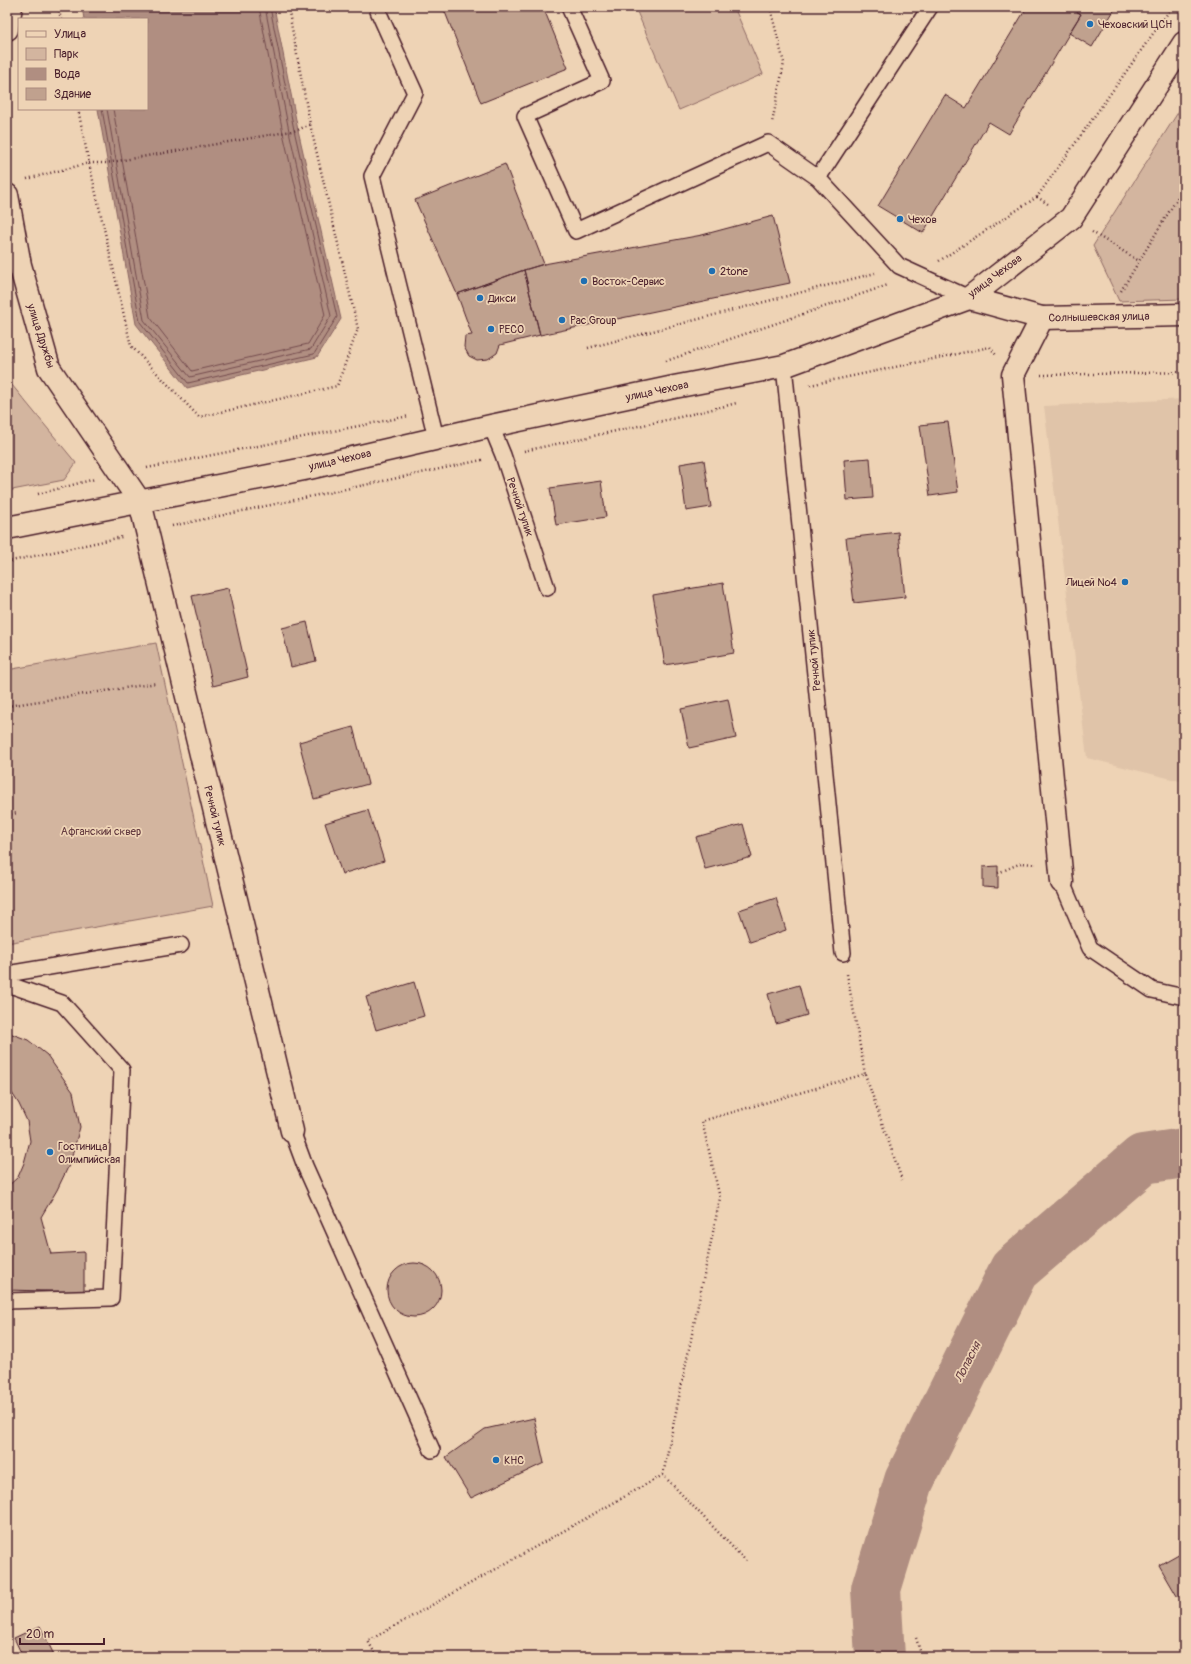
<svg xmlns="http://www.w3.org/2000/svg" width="1191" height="1664" font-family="Pangolin,sans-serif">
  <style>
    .built { fill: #e0c4a9 }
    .green { fill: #d3b59f; stroke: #8e6a65 }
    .water { fill: #b08e81; stroke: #87625f }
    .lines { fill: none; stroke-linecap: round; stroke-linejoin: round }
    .shore { stroke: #734b4d; stroke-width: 1 }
    .river { stroke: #b08e81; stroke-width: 50 }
    .building { fill: #c0a18e; stroke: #4a1f2b }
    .lane-casing { stroke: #4a1f2b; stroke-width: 18 }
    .street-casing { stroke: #4a1f2b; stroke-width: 25 }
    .secondary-casing { stroke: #4a1f2b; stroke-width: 25 }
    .path { stroke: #4a1f2b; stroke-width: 2.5; stroke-dasharray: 1 3; stroke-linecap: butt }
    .lane { stroke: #eed3b5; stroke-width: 15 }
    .street { stroke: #eed3b5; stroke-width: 22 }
    .secondary { stroke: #eed3b5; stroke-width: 22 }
    .poi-dot { fill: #1f6fb2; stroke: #eed3b5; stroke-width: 1.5 }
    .labels { text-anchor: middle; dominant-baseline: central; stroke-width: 3.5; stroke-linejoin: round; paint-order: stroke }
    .poi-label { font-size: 11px; fill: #4a1f2b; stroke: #eed3b5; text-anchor: start }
    .street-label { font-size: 11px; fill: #4a1f2b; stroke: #eed3b5 }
    .park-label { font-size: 11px; fill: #5f363c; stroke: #eed3b5 }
    .water-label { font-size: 12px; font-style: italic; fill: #643b40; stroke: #eed3b5 }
  </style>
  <rect width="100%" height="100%" fill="#eed3b5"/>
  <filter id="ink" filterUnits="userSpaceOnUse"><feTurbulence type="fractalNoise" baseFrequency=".025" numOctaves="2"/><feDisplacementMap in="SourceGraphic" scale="8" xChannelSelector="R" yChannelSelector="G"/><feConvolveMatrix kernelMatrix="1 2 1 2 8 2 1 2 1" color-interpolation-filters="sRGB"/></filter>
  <g filter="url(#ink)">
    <path class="built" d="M1184 399V782L1087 758 1044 406Z"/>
    <path class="green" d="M635 7H734L763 74 679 110Z
      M1184 103V299L1119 301 1093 246Z
      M7 379 76 463 64 480 7 491Z
      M156 643 213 906 7 943V670Z"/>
    <path class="water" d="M82 7H274L298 130 341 319 317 357 187 388 136 324 98 109H147V19H84Z"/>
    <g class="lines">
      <path class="shore" d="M102 109 140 322 188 383 314 354 337 317 294 130 270 7
        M107 109 144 320 190 377 311 349 331 316 289 131 265 7
        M113 109 150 317 192 371 308 344 325 315 283 133 259 7"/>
      <path class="river" d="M880 1657 876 1589 909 1481 1014 1270 1143 1159 1184 1153"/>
    </g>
    <path class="building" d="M443 7H543L568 68 481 103Z
      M1027 7H1069L1081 14 1009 134 989 122 923 233 878 206 945 95 966 108Z
      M1069 7H1116L1092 47 1069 33 1081 14Z
      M505 164 544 264 524 270 457 294 415 200Z
      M773 216 790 283 540 335 524 270 544 264 702 235Z
      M524 270 540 335 500 345 497 353 488 359 477 360 469 356 464 347 465 336 472 335 457 294Z
      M948 422 958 492 930 496 920 425Z
      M870 458 873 498 847 500 844 460Z
      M704 460 711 507 686 511 680 464Z
      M601 481 606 517 556 525 550 488Z
      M898 532 905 597 854 603 846 538Z
      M723 583 734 653 665 665 653 595Z
      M228 588 248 677 213 686 192 596Z
      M307 622 316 661 291 667 282 628Z
      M728 699 736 738 689 748 681 709Z
      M353 727 368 784 314 799 299 742Z
      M368 810 384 861 342 874 325 823Z
      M743 824 752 857 705 869 696 837Z
      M998 866V888L983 887V867Z
      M776 898 786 930 750 942 739 910Z
      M414 982 424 1016 376 1030 366 997Z
      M799 985 807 1015 776 1024 768 994Z
      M7 1032 28 1040 47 1055 73 1092 80 1127 70 1163 57 1190 41 1217 51 1254 84 1252V1292L7 1290V1187L18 1177 24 1163 30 1141 27 1121 19 1104 10 1090 7 1088Z
      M387 1290a27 27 0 1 1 54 0a27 27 0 1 1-54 0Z
      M534 1418 544 1463 471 1498 446 1457 485 1429Z
      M1184 1536V1547L1179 1539Z
      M1184 1551V1597L1177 1596 1159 1565Z
      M40 1626 55 1657H23L14 1638Z"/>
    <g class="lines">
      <g class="lane-casing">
        <path id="lane" d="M379 7 378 11 415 93 372 176 436 438
          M569 7 602 81 525 116 576 231 768 143 818 178
          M930 7 818 178 899 266 969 298
          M784 366 843 953
          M491 426 503 455 547 588
          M1062 882 1090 948 1152 990 1184 997
          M7 974 181 945
          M7 984 62 1003 122 1070 111 1298 7 1301
          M292 1131 305 1166 432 1450"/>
      </g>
      <g class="street-casing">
        <path id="street" d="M1042 318 1013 375 1062 882
          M140 502 292 1131"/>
      </g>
      <g class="secondary-casing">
        <path id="secondary" d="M7 29 11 7
          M7 195 20 265 49 368 140 502
          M969 298 1042 318 1184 315
          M7 528 309 468 491 426 674 387 784 366 969 298 1071 218 1184 43"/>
      </g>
      <path class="path" d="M58 7 61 19
        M770 7 784 63 772 123
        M78 109 89 163 131 346 199 417 337 386 358 329 310 124 288 7
        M27 179 89 163H106L298 130 310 124
        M1037 197 1048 204
        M1092 232 1139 261
        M939 261 1037 197 1172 7
        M1121 291 1184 187
        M588 348 875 273
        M666 361 888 285
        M1041 375 1184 372
        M810 385 990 347 996 355
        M524 451 680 417 737 403
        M147 468 409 416
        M38 494 95 479
        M172 526 482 460
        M7 562 122 537
        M7 706 157 683
        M7 760 12 759
        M7 815 17 813
        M998 873 1021 863 1036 864
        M865 1074 902 1180
        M663 1475 720 1198 702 1121 865 1074 847 974
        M916 1638 922 1657
        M377 1657 368 1641 663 1475 746 1561"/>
      <use href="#lane" class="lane"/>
      <use href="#street" class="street"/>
      <use href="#secondary" class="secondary"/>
    </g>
  </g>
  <g class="poi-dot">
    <circle cx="1090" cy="24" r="4"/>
    <circle cx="900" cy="219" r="4"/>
    <circle cx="712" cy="271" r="4"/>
    <circle cx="584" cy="281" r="4"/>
    <circle cx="480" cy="298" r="4"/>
    <circle cx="562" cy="320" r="4"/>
    <circle cx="491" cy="329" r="4"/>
    <circle cx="1125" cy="582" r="4"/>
    <circle cx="50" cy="1152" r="4"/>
    <circle cx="496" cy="1460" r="4"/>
  </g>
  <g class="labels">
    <g class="poi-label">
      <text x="1098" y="24">Чеховский ЦСН</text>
      <text x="908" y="219">Чехов</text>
      <text x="720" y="271">2tone</text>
      <text x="592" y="281">Восток-Сервис</text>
      <text x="488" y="298">Дикси</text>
      <text x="570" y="320">Pac Group</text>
      <text x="499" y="329">РЕСО</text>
      <text x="1117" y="582" text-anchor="end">Лицей №4</text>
      <text x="58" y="1146">Гостиница<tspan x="58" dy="13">Олимпийская</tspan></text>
      <text x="504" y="1460">КНС</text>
    </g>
    <g class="street-label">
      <text transform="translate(995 276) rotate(-37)">улица Чехова</text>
      <text transform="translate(1099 317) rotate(-1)">Солнышевская улица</text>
      <text transform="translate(41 336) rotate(72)">улица Дружбы</text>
      <text transform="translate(657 391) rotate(-12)">улица Чехова</text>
      <text transform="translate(340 460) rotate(-13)">улица Чехова</text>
      <text transform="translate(520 507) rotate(71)">Речной тупик</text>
      <text transform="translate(814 660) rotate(-96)">Речной тупик</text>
      <text transform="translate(215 816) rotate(76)">Речной тупик</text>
    </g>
    <g class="park-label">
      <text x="101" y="831">Афганский сквер</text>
    </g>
    <g class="water-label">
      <text transform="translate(968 1362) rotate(-63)">Лопасня</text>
    </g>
  </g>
  <rect width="1191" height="1664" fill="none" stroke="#eed3b5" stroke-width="24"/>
  <rect x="12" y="12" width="1167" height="1640" fill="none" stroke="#4a1f2b" stroke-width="1.5" filter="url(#ink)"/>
  <rect x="18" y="18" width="130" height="92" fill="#eed3b5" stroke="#ac8b7e"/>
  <rect x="26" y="31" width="20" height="6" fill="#eed3b5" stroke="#ac8b7e"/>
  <text x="54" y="38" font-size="12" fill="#4a1f2b">Улица</text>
  <rect x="26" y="48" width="20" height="12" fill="#d3b59f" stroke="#ac8b7e"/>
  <text x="54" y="58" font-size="12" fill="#4a1f2b">Парк</text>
  <rect x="26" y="68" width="20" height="12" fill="#b08e81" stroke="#ac8b7e"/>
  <text x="54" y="78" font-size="12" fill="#4a1f2b">Вода</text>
  <rect x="26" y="88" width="20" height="12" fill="#c0a18e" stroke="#ac8b7e"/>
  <text x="54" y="98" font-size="12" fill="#4a1f2b">Здание</text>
  <path d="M20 1638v6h84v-6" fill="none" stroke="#4a1f2b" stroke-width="2"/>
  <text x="26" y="1638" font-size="12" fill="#4a1f2b" stroke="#eed3b5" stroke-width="3" paint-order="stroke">20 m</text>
</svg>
